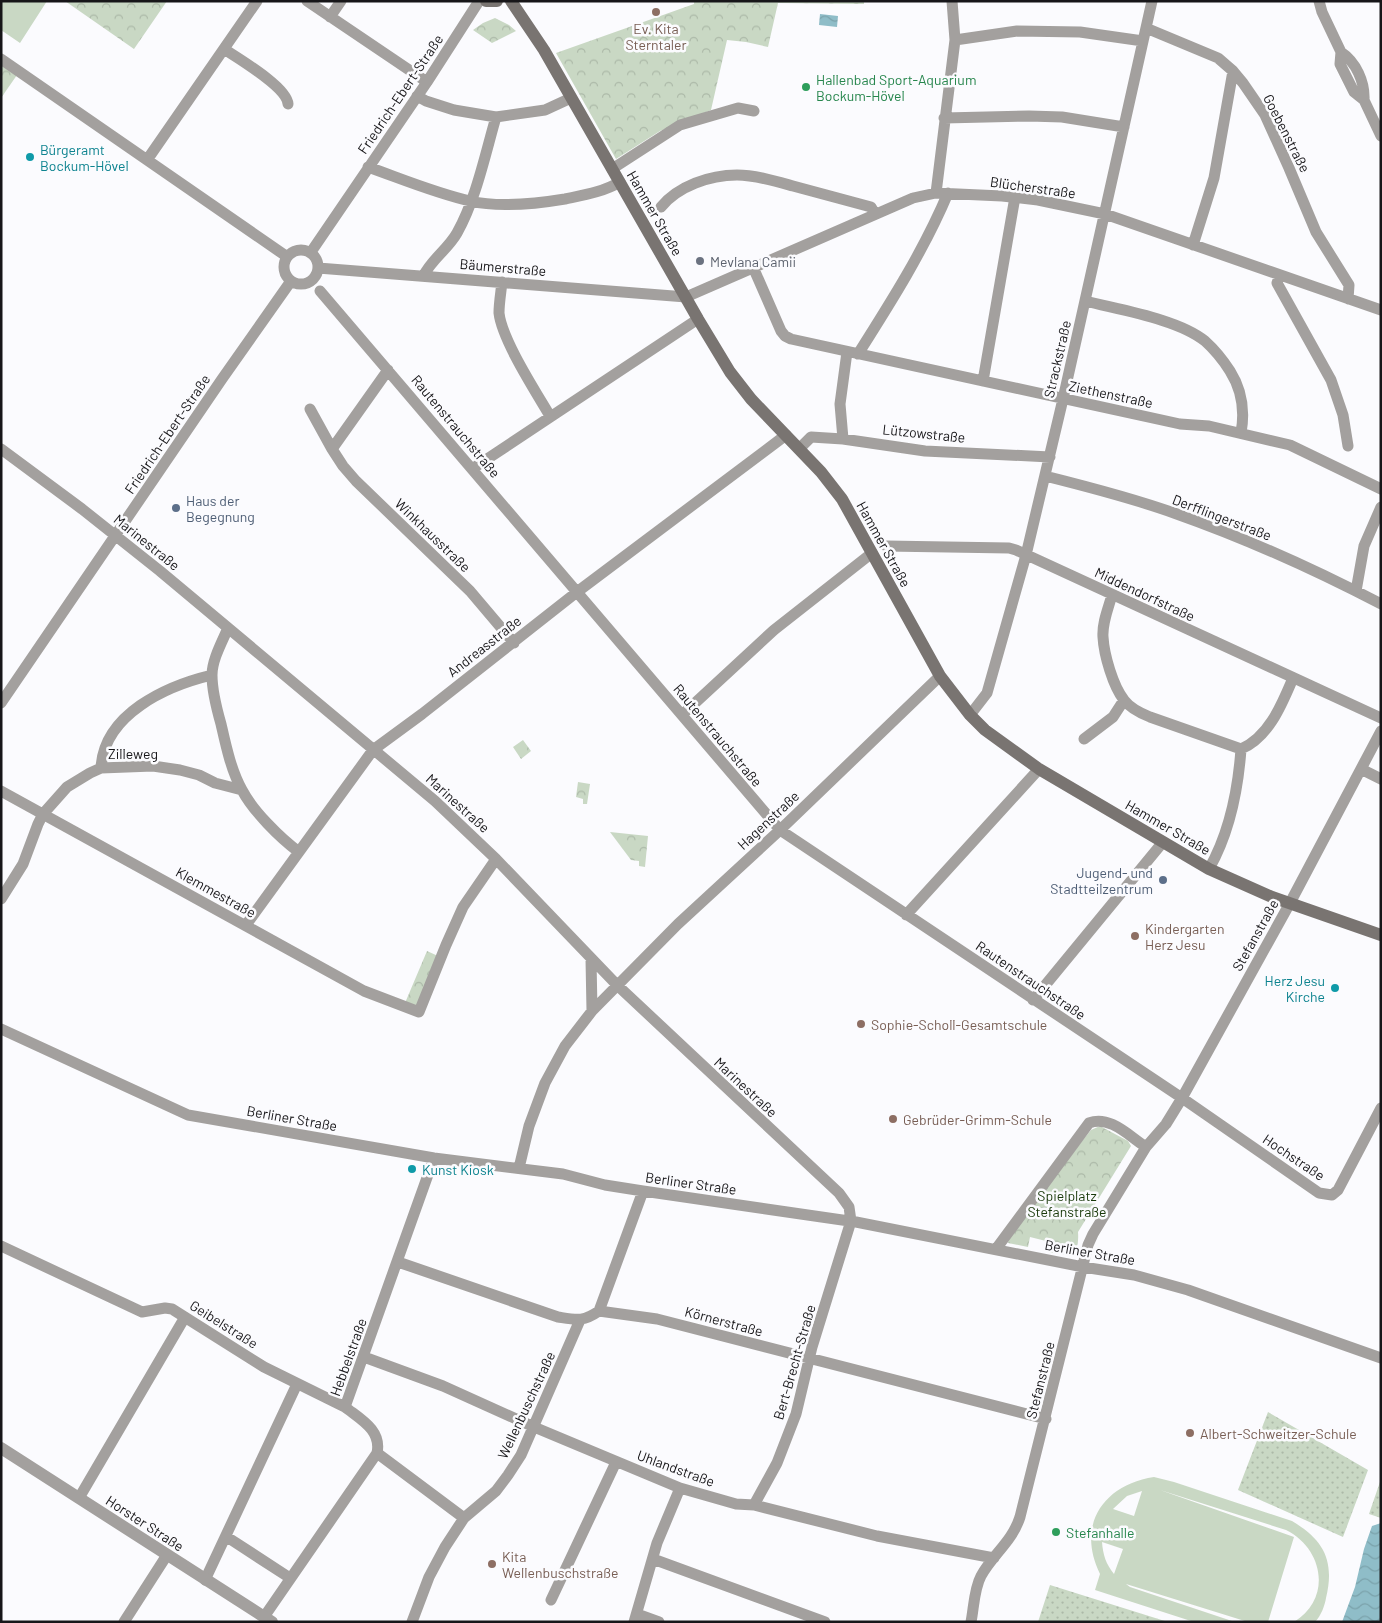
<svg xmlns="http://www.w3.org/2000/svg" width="1382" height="1623" font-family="Barlow,sans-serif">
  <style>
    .grass { fill: url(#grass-dots) }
    .forest { fill: url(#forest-crowns) }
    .pitch { fill: #c9d8c4; fill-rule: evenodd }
    .water { fill: url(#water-waves) }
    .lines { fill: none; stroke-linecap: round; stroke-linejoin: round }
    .minor { stroke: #a3a09e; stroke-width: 11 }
    .tertiary { stroke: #a3a09e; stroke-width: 12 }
    .secondary { stroke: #797471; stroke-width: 12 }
    .education-dot { fill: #8d6e63; stroke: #fbfbfe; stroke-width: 2 }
    .leisure-dot { fill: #2e9e5b; stroke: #fbfbfe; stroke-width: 2 }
    .culture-dot { fill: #0f9aa8; stroke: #fbfbfe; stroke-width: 2 }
    .worship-dot { fill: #6b7280; stroke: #fbfbfe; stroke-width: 2 }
    .service-dot { fill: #5c6f8a; stroke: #fbfbfe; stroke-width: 2 }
    .labels { text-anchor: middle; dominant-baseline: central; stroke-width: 5; stroke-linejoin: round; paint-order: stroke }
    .education-label { font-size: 14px; fill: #785e54; stroke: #fbfbfe; text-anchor: start }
    .leisure-label { font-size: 14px; fill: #27864d; stroke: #fbfbfe; text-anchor: start }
    .street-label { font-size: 14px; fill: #171619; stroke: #fbfbfe }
    .culture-label { font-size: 14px; fill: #0d838f; stroke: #fbfbfe; text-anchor: start }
    .worship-label { font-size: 14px; fill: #5b616d; stroke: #fbfbfe; text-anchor: start }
    .service-label { font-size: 14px; fill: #4e5e75; stroke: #fbfbfe; text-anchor: start }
    .park-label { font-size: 14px; fill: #19390a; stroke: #fbfbfe }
  </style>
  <defs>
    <pattern id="grass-dots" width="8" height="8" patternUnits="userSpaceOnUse" patternTransform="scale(1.25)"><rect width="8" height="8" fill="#c9d8c4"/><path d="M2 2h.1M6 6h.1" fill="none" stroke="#acb9a8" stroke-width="1.8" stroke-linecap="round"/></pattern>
    <pattern id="forest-crowns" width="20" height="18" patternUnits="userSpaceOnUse" patternTransform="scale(1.25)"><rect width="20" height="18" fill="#c9d8c4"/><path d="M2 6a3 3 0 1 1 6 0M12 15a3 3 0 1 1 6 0" fill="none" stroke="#acb9a8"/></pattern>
    <pattern id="water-waves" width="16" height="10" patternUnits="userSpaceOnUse" patternTransform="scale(1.25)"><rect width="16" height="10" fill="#8fbdc8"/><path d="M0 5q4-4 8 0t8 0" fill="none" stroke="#7ba2ab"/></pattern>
  </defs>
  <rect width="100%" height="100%" fill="#fbfbfe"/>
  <path class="grass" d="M1268 1412 1368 1470 1343 1537 1238 1490Z
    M1381 1479V1518L1369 1514Z
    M1050 1585 1168 1622H1038Z"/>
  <path class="forest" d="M65 1H167L134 49Z
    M694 1H864V4L778 3 768 47 746 42 727 40 711 110 660 131 616 159 556 53 694 4Z
    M495 18 509 25 516 31 492 43 473 30 483 23Z
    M1 65 17 75 1 98Z
    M523 740 531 751 521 759 513 747Z
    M578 782 590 784 587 804H583V799L576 797Z
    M610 832 648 836 645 867 639 866V861L631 860Z
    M427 951 438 956 417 1008 405 1003Z
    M1100 1126 1128 1141 1131 1146 1078 1232C1080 1257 1067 1256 1048 1252L1050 1242 1030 1237 1028 1247 1008 1243 1009 1239 1078 1146 1091 1130Z"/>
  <path class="pitch" d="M1 1H47L20 43 1 30Z
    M1154 1477 1174 1482 1292 1521C1324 1540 1335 1561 1326 1598 1325 1605 1321 1616 1315 1622H1294C1332 1599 1324 1549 1286 1530L1160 1490 1294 1537 1268 1622H1248L1126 1584 1130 1587 1235 1622H1194L1095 1590 1100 1574C1076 1525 1103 1485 1154 1477ZM1142 1491 1134 1516 1113 1509 1127 1496ZM1102 1542 1123 1549 1114 1574C1106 1564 1103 1555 1102 1542Z"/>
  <path class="water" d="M820 14 838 16 837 27 819 25Z
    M1381 1523V1622H1342L1355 1587 1364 1549 1372 1526Z"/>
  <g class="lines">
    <path class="minor" d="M307 1 427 82
      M952 1 955 40
      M1319 1 1322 12 1341 52 1340 64 1354 92 1364 100 1381 136
      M330 17 341 1
      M1146 28 1218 58 1233 71 1243 83 1265 115 1289 168 1316 232 1349 285 1348 299
      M224 49C239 59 287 87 288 104
      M1341 52C1356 62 1365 82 1364 100
      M1 59 286 256
      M417 96 426 101 454 110 496 117 545 110 571 98
      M944 118 1029 116 1062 117 1124 127
      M147 160 257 1
      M368 167C402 179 435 193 470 201 500 208 535 204 565 199 584 195 603 192 620 182
      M612 169 680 125 738 108 754 111
      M936 193 955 40 1017 31 1080 32 1143 41
      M661 207C678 186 710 175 737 175 755 175 775 181 793 186 819 193 845 200 871 207L875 214
      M1193 245 1214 178 1233 71
      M284 267a17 17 0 1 1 34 0a17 17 0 1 1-34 0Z
      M311 252 427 82 479 1
      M753 267 781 331 785 336 791 339 1180 424 1209 426 1290 445 1381 489
      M318 268 686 297 913 198 936 193 1002 196 1038 200 1105 214 1381 310
      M424 275C432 259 448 249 457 233 476 199 485 155 496 117
      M1280 275 1277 283 1331 380 1343 415 1348 446
      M502 282C501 292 499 303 499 313 502 340 536 392 550 416
      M320 291 780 830 1182 1098 1319 1193 1332 1195 1338 1190 1381 1108
      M1085 301C1120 310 1178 319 1205 341 1215 350 1223 360 1230 371 1242 390 1245 411 1241 433
      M858 354C891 302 924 250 948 193
      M388 370 332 449 343 466 356 481 470 591 514 643
      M983 381 1015 197
      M310 409 332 449
      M843 439 840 404 847 352
      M800 448 811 437 843 439 925 451 1050 457
      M1 449 82 509 160 571 435 801 496 859 617 985 839 1193 849 1207 851 1221 812 1347 796 1414 777 1463 754 1505
      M472 469 698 319
      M1045 476C1089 487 1132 498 1174 513 1245 538 1314 569 1381 604
      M886 546 1009 548 1016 550 1381 718
      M1356 591 1364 546 1381 507
      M1112 595C1108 609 1102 623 1103 637 1104 655 1113 686 1124 700 1130 708 1140 713 1150 717L1241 749C1269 737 1282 704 1293 678
      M228 628C222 642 212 660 212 675 212 690 217 710 221 724 226 746 231 770 242 790 253 811 280 838 299 852
      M1 703 222 379 291 281
      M682 715 774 630 872 553
      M970 715 987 693 1026 555 1063 399 1152 1
      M1084 739 1113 717 1124 700
      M101 768C104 714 166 686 212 675
      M1361 769 1381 779
      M1 791 364 991 419 1012 446 945 463 907 496 859
      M1209 869C1230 832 1238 791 1241 749
      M1 899 23 864 38 824 43 814 67 787 90 773 101 768 153 766 180 770 199 775 215 783 242 790
      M906 915 1039 769
      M246 925 373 750 422 714 577 592 786 435
      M591 959 592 1011
      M1033 1000 1163 842
      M1 1029 188 1115 434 1158 563 1174 605 1185 643 1191 856 1222 1083 1267 1134 1275 1188 1290 1381 1358
      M519 1168 529 1126 545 1083 565 1046 592 1011 678 924 780 830 940 676
      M1 1246 142 1312 165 1308 172 1309 264 1367 345 1407
      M996 1249 1089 1123C1110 1115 1129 1136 1146 1147
      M398 1262 558 1317C577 1320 583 1322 599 1311L657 1319 1046 1419
      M599 1311 643 1191
      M364 1357 443 1386 534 1427 680 1488 736 1504 754 1505 877 1536 994 1558
      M377 1453 464 1518
      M79 1498 185 1317
      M227 1537 290 1578
      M653 1559 825 1622
      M205 1580 297 1384
      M551 1600 616 1462
      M637 1614 659 1622
      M264 1617 377 1453C382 1430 360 1419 345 1407L434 1158
      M124 1622 167 1555
      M412 1622 429 1577 445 1547 464 1518 496 1491 508 1475 521 1455 580 1320
      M634 1622 657 1543 680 1488
      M971 1622C974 1607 974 1589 981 1576 993 1554 1012 1542 1020 1517L1088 1245 1093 1234 1146 1147 1166 1124 1182 1098 1290 903 1381 731"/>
    <path class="tertiary" d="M1 1448 272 1622"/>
    <path class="secondary" d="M486 1H497
      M511 1 544 50 698 319 730 372 751 399 821 472 842 499 940 676 970 715 985 730 1039 769 1209 869 1272 897 1381 935"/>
  </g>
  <g class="education-dot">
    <circle cx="656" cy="12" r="5"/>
    <circle cx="1135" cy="936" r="5"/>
    <circle cx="861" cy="1024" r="5"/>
    <circle cx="893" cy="1119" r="5"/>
    <circle cx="1190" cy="1433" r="5"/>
    <circle cx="492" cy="1564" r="5"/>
  </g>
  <g class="leisure-dot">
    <circle cx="806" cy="87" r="5"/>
    <circle cx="1056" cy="1532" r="5"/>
  </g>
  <g class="culture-dot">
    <circle cx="30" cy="157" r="5"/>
    <circle cx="1335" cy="988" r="5"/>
    <circle cx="412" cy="1169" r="5"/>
  </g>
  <circle class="worship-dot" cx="700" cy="261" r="5"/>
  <g class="service-dot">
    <circle cx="176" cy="508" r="5"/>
    <circle cx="1163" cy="880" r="5"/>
  </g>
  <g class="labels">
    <g class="education-label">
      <text x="656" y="28" text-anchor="middle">Ev. Kita<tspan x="656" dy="16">Sterntaler</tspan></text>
      <text x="1145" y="928">Kindergarten<tspan x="1145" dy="16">Herz Jesu</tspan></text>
      <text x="871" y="1024">Sophie-Scholl-Gesamtschule</text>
      <text x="903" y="1119">Gebrüder-Grimm-Schule</text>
      <text x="1200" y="1433">Albert-Schweitzer-Schule</text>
      <text x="502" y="1556">Kita<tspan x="502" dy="16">Wellenbuschstraße</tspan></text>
    </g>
    <g class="leisure-label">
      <text x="816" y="79">Hallenbad Sport-Aquarium<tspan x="816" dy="16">Bockum-Hövel</tspan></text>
      <text x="1066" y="1532">Stefanhalle</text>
    </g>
    <g class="street-label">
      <text transform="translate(400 94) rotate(-56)">Friedrich-Ebert-Straße</text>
      <text transform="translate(1287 133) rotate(63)">Goebenstraße</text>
      <text transform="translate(1033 187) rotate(8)">Blücherstraße</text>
      <text transform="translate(655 213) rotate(60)">Hammer Straße</text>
      <text transform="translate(503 267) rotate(5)">Bäumerstraße</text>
      <text transform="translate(1057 359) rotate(-77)">Strackstraße</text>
      <text transform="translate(1111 394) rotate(12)">Ziethenstraße</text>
      <text transform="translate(456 426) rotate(50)">Rautenstrauchstraße</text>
      <text transform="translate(924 433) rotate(6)">Lützowstraße</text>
      <text transform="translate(167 434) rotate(-56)">Friedrich-Ebert-Straße</text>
      <text transform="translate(1222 517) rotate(21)">Derfflingerstraße</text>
      <text transform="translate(433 535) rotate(44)">Winkhausstraße</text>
      <text transform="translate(147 542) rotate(39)">Marinestraße</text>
      <text transform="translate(884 544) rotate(61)">Hammer Straße</text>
      <text transform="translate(1145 594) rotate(25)">Middendorfstraße</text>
      <text transform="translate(484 646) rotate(-38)">Andreasstraße</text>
      <text transform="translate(718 735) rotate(50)">Rautenstrauchstraße</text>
      <text x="133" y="753">Zilleweg</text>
      <text transform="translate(458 803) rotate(42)">Marinestraße</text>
      <text transform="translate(768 820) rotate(-43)">Hagenstraße</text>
      <text transform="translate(1168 827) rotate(30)">Hammer Straße</text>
      <text transform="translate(216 892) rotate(29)">Klemmestraße</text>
      <text transform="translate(1255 935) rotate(-61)">Stefanstraße</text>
      <text transform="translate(1031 980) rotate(34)">Rautenstrauchstraße</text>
      <text transform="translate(746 1087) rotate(43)">Marinestraße</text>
      <text transform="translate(292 1118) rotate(10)">Berliner Straße</text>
      <text transform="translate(1294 1157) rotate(34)">Hochstraße</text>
      <text transform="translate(691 1183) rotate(8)">Berliner Straße</text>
      <text transform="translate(1090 1252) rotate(10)">Berliner Straße</text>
      <text transform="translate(724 1321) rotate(15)">Körnerstraße</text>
      <text transform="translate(224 1324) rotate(32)">Geibelstraße</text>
      <text transform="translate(348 1357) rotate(-70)">Hebbelstraße</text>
      <text transform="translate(794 1362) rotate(-74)">Bert-Brecht-Straße</text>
      <text transform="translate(1040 1380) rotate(-76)">Stefanstraße</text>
      <text transform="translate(526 1405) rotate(-65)">Wellenbuschstraße</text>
      <text transform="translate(676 1468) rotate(20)">Uhlandstraße</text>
      <text transform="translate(145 1523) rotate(33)">Horster Straße</text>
    </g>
    <g class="culture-label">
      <text x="40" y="149">Bürgeramt<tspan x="40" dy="16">Bockum-Hövel</tspan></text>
      <text x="1325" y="980" text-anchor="end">Herz Jesu<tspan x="1325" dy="16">Kirche</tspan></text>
      <text x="422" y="1169">Kunst Kiosk</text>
    </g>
    <g class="worship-label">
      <text x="710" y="261">Mevlana Camii</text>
    </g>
    <g class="service-label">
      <text x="186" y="500">Haus der<tspan x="186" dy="16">Begegnung</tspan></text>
      <text x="1153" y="872" text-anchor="end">Jugend- und<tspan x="1153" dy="16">Stadtteilzentrum</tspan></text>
    </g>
    <g class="park-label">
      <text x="1067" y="1195">Spielplatz<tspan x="1067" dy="16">Stefanstraße</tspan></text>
    </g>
  </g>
  <rect width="1382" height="1623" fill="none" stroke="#171619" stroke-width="5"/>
</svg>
